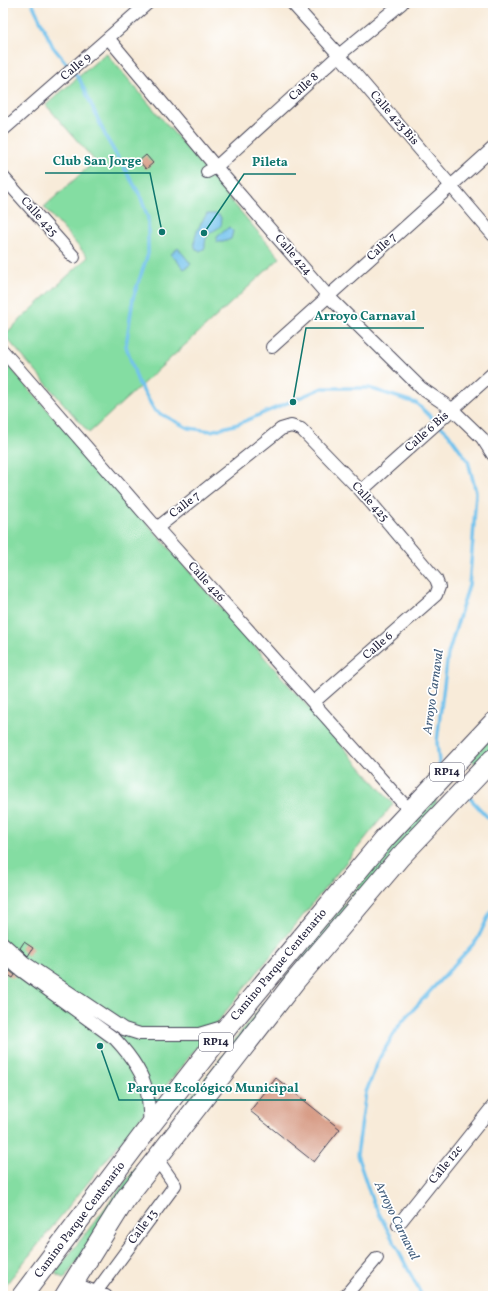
<svg xmlns="http://www.w3.org/2000/svg" width="496" height="1299" font-family="Vollkorn,serif">
  <style>
    .green { fill: #84dda2; stroke: #53806e }
    .water { fill: #72c2ed; stroke: #4a7294 }
    .lines { fill: none; stroke-linecap: round; stroke-linejoin: round }
    .stream { stroke: #72c2ed; stroke-width: 3.5 }
    .building { fill: #d69982 }
    .street-casing { stroke: #424053; stroke-width: 14 }
    .primary-casing { stroke: #424053; stroke-width: 22 }
    .street { stroke: #fff; stroke-width: 12 }
    .primary { stroke: #fff; stroke-width: 20 }
    .labels { text-anchor: middle; dominant-baseline: central; stroke-width: 3.5; stroke-linejoin: round; paint-order: stroke }
    .shield { fill: #fff; stroke: #646476; stroke-width: 1 }
    .shield-label { font-size: 11px; font-weight: bold; fill: #22223b }
    .street-label { font-size: 12px; fill: #22223b; stroke: #fff }
    .water-label { font-size: 13px; font-style: italic; fill: #3e5a79; stroke: #fff }
    .leader { fill: none; stroke: #0f766e; stroke-width: 1.5 }
    .callout-dot { fill: #0f766e; stroke: #fff; stroke-width: 1.5 }
    .callout-label { font-size: 13px; text-anchor: middle; font-weight: bold; fill: #0f766e; stroke: #fff; stroke-width: 3.5; stroke-linejoin: round; paint-order: stroke }
  </style>
  <rect width="100%" height="100%" fill="#fff"/>
  <filter id="ink" filterUnits="userSpaceOnUse"><feTurbulence type="fractalNoise" baseFrequency=".025" numOctaves="2"/><feDisplacementMap in="SourceGraphic" scale="8" xChannelSelector="R" yChannelSelector="G"/><feConvolveMatrix kernelMatrix="1 2 1 2 8 2 1 2 1" color-interpolation-filters="sRGB"/></filter>
  <filter id="wash" filterUnits="userSpaceOnUse"><feTurbulence type="fractalNoise" baseFrequency=".012" numOctaves="4" result="noise"/><feDisplacementMap in="SourceGraphic" scale="16" xChannelSelector="R" yChannelSelector="G"/><feGaussianBlur stdDeviation="0.9" result="paint"/><feColorMatrix in="noise" values="0 0 0 0 0 0 0 0 0 0 0 0 0 0 0 0 0 1.4 0 .05"/><feComposite in="paint" operator="in"/></filter>
  <g filter="url(#wash)">
    <rect width="100%" height="100%" fill="#f8ebd9"/>
    <path class="green" d="M106 53 280 258 89 433 4 335 88 257 44 207 95 161 46 105Z
      M3 359 393 804 3 1288Z
      M493 736V746L475 764 472 759Z
      M436 799V804L246 1034 64 1279 55 1273 241 1032 376 865Z"/>
    <path class="water" d="M207 214H217L220 216C226 229 214 228 208 235 205 239 205 244 205 248L200 251 196 250C191 239 200 224 207 214Z
      M229 227 233 231 231 239 223 242H217V237Z
      M178 248 191 264 184 269 171 254Z"/>
    <g class="lines">
      <path class="stream" d="M32 3 53 47 80 80 107 139 140 195 148 218V254L133 298 126 346 138 382 155 411 188 428 211 431 238 424 322 388H369L416 403 448 433 468 461 476 492 473 539 469 585 448 654 440 716 437 742 439 763 442 769
        M467 795 491 821 493 825
        M422 1296 372 1200 357 1155 366 1092 380 1057 400 1024 477 940 493 907"/>
    </g>
    <g id="blocks">
      <path class="building" d="M146 155 153 163 146 169 139 161Z
        M24 942 33 948 28 956 20 948Z
        M6 968 15 975 13 978 3 972Z
        M276 1078 340 1129 314 1162 250 1111Z"/>
    </g>
  </g>
  <g filter="url(#ink)">
    <use href="#blocks" fill-opacity="0" stroke="#424053" stroke-width="1"/>
    <g class="lines">
      <g class="street-casing">
        <path id="street" d="M292 3 339 55 493 235
          M109 39 216 167 328 296 421 388 452 409 482 438 493 455
          M3 130 148 3
          M207 172 216 167 339 55 402 3
          M3 177 74 257
          M272 347 493 148
          M3 351 157 528 410 811
          M361 491 493 373
          M157 528 281 429 291 426 301 429 361 491 436 579 439 587 436 595 314 702
          M3 943 24 962 124 1029 140 1034H199L229 1025
          M3 955 19 969 115 1039C129 1054 143 1072 147 1092 149 1103 149 1115 150 1126
          M398 1225 493 1106
          M73 1283 106 1296
          M93 1296 175 1185 157 1159
          M345 1296 377 1258"/>
      </g>
      <g class="primary-casing">
        <path id="primary" d="M22 1296 150 1126 229 1025 385 838 493 723
          M65 1296 126 1198 295 981 400 857 493 759"/>
      </g>
      <use href="#street" class="street"/>
      <use href="#primary" class="primary"/>
    </g>
  </g>
  <g class="labels">
    <g class="shield">
      <rect x="430" y="763" width="34" height="18" rx="3"/>
      <rect x="199" y="1033" width="34" height="18" rx="3"/>
    </g>
    <g class="shield-label">
      <text x="447" y="772">RP14</text>
      <text x="216" y="1042">RP14</text>
    </g>
    <g class="street-label">
      <text transform="translate(76 67) rotate(-40)">Calle 9</text>
      <text transform="translate(304 87) rotate(-42)">Calle 8</text>
      <text transform="translate(394 118) rotate(49)">Calle 423 Bis</text>
      <text transform="translate(39 217) rotate(48)">Calle 425</text>
      <text transform="translate(382 247) rotate(-42)">Calle 7</text>
      <text transform="translate(293 255) rotate(49)">Calle 424</text>
      <text transform="translate(427 432) rotate(-42)">Calle 6 Bis</text>
      <text transform="translate(370 502) rotate(48)">Calle 425</text>
      <text transform="translate(185 505) rotate(-38)">Calle 7</text>
      <text transform="translate(206 582) rotate(48)">Calle 426</text>
      <text transform="translate(378 646) rotate(-41)">Calle 6</text>
      <text transform="translate(279 965) rotate(-50)">Camino Parque Centenario</text>
      <text transform="translate(446 1165) rotate(-51)">Calle 12c</text>
      <text transform="translate(80 1220) rotate(-53)">Camino Parque Centenario</text>
      <text transform="translate(143 1227) rotate(-53)">Calle 13</text>
    </g>
    <g class="water-label">
      <text transform="translate(434 692) rotate(-82)">Arroyo Carnaval</text>
      <text transform="translate(396 1221) rotate(64)">Arroyo Carnaval</text>
    </g>
  </g>
  <path class="leader" d="M162 232L150 173H45M204 233L244 174H296M293 402L306 328H424M100 1046L119 1100H306"/>
  <g class="callout-dot">
    <circle cx="162" cy="232" r="4"/>
    <circle cx="204" cy="233" r="4"/>
    <circle cx="293" cy="402" r="4"/>
    <circle cx="100" cy="1046" r="4"/>
  </g>
  <g class="callout-label">
    <text x="97" y="165">Club San Jorge</text>
    <text x="270" y="166">Pileta</text>
    <text x="365" y="320">Arroyo Carnaval</text>
    <text x="213" y="1092">Parque Ecológico Municipal</text>
  </g>
  <rect width="496" height="1299" fill="none" stroke="#fff" stroke-width="16"/>
</svg>
